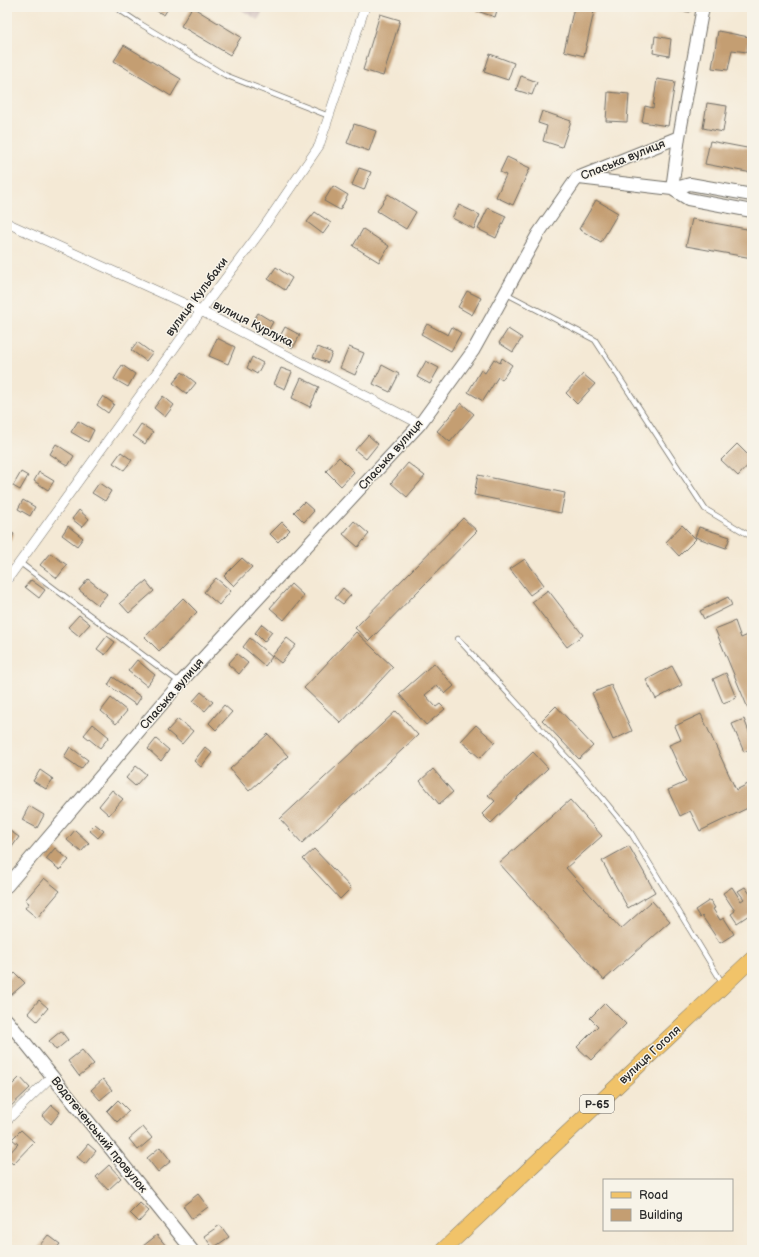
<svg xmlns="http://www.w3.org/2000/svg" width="759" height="1257" font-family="'Balsamiq Sans',sans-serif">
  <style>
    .industrial { fill: url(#industrial-grid) }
    .building { fill: #c49e72 }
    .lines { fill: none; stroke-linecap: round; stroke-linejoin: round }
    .service-casing { stroke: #716e66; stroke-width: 6 }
    .minor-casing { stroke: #716e66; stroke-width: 10 }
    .tertiary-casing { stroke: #716e66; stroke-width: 14 }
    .primary-casing { stroke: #716e66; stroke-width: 16 }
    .service { stroke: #fff; stroke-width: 4.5 }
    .minor { stroke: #fff; stroke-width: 9 }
    .tertiary { stroke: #fff; stroke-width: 12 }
    .primary { stroke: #f1c369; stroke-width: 15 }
    .labels { text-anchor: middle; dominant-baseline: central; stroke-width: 3; stroke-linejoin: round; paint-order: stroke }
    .shield { fill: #f7f3e8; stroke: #686764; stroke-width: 1 }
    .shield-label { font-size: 11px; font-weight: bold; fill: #2b2b2b }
    .street-label { font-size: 12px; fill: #2b2b2b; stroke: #f7f3e8 }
  </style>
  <defs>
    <pattern id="industrial-grid" width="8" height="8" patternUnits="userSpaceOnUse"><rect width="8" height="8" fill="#d1bfbd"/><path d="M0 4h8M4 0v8" fill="none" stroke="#b4a4a3"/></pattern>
  </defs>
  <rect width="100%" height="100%" fill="#f7f3e8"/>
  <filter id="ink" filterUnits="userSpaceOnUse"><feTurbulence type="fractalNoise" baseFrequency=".025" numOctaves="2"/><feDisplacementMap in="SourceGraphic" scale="8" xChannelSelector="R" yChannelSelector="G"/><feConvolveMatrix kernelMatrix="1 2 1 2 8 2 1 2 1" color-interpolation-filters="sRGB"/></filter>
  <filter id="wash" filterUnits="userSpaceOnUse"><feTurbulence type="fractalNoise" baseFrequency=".012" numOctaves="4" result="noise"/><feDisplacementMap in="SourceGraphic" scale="16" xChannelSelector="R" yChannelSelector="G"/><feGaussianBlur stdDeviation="0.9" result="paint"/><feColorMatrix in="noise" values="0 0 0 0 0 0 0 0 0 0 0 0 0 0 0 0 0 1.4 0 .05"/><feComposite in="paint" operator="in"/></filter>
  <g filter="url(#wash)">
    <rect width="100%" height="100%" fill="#f4e9d5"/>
    <path class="industrial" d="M237 7H265L258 20Z"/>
    <g id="blocks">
      <path class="building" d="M150 7H169L164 15Z
        M192 7 241 37 230 55 181 26Z
        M478 7H498L495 17 477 11Z
        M574 7H595L584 56 564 51Z
        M675 7H691L690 12 675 10Z
        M380 14 400 20 383 76 363 70Z
        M718 31 749 37 747 52 732 50 728 70 712 68Z
        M655 36 671 39 669 56 653 53Z
        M124 45 181 79 171 96 114 61Z
        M490 54 514 63 508 80 484 72Z
        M521 76 537 82 532 95 516 90Z
        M657 79 675 82 668 126 642 122 645 106 653 108Z
        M608 92 629 94 627 122 606 121Z
        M707 103 727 106 723 132 703 128Z
        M542 111 571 121 562 147 543 141 547 126 538 123Z
        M354 124 376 131 369 151 347 143Z
        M710 141 752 149V173L705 164Z
        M507 157 530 168 513 205 496 197 506 175 500 172Z
        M359 168 371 172 364 190 352 185Z
        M333 186 348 195 340 210 324 201Z
        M388 194 416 212 406 229 377 211Z
        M596 200 618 213 601 242 579 229Z
        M459 205 480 215 474 229 452 218Z
        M488 208 506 216 496 238 478 229Z
        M315 212 331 223 323 234 307 222Z
        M692 219 752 230V258L686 246Z
        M363 229 389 246 379 262 353 246Z
        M276 267 292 278 285 290 268 279Z
        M467 291 481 298 472 315 458 307Z
        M258 313 273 322 266 334 251 325Z
        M427 324 448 335 452 327 461 333 451 351 421 334Z
        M285 327 300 335 293 348 278 340Z
        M508 329 522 338 513 352 499 343Z
        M217 338 235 347 228 364 209 356Z
        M137 342 152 353 146 361 131 350Z
        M318 347 332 353 328 363 313 357Z
        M349 347 364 353 355 375 340 368Z
        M252 357 263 363 257 374 247 368Z
        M502 358 512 365 502 380 498 377 483 401 468 392 481 370 485 373 494 359 500 363Z
        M426 361 439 368 430 384 417 377Z
        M122 365 135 374 128 387 114 379Z
        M382 365 399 374 390 392 373 384Z
        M281 368 292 372 285 389 274 384Z
        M182 372 196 383 187 394 173 383Z
        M583 374 595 384 577 404 566 393Z
        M301 378 319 387 310 407 292 398Z
        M103 396 114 404 108 413 97 405Z
        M163 396 174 405 165 417 154 408Z
        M461 403 474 414 450 442 437 431Z
        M78 421 94 430 88 442 71 432Z
        M141 424 153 432 145 444 133 436Z
        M368 435 378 444 366 459 355 450Z
        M56 444 74 456 68 466 50 454Z
        M737 444 752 459V461L738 476 721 460Z
        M121 452 132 460 124 470 113 463Z
        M339 457 354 472 341 486 326 471Z
        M408 463 425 476 407 497 391 483Z
        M21 472 28 476 20 490 13 486Z
        M39 472 54 481 48 490 34 481Z
        M478 475 565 493 561 513 474 495Z
        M99 483 111 491 105 501 92 493Z
        M23 500 35 507 30 516 18 509Z
        M304 502 314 511 304 522 294 512Z
        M79 510 89 519 82 527 72 519Z
        M463 518 477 531 369 641 355 628Z
        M354 521 369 534 358 547 343 534Z
        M282 522 290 530 278 542 270 534Z
        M682 525 696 539 679 556 666 542Z
        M68 526 83 538 77 546 62 535Z
        M699 527 730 537 726 548 695 537Z
        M7 530 14 534 7 546Z
        M50 553 67 565 57 578 40 565Z
        M242 558 252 567 234 586 224 576Z
        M525 559 544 585 530 595 510 569Z
        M216 578 231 591 219 605 204 592Z
        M88 579 107 594 98 605 79 590Z
        M31 580 45 590 39 598 25 587Z
        M146 581 154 591 129 613 120 603Z
        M291 584 304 596 284 620 270 608Z
        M343 588 351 595 343 604 335 598Z
        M548 590 583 635 567 647 532 602Z
        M728 597 732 605 704 619 700 611Z
        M183 598 197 612 159 651 145 637Z
        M79 615 90 624 79 636 68 627Z
        M735 621 741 638 748 635 752 645V718L715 629Z
        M262 624 272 632 264 642 255 633Z
        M356 632 393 667 341 723 304 688Z
        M107 636 115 642 105 655 97 649Z
        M250 638 272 657 265 666 243 647Z
        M287 638 296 645 281 663 272 656Z
        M237 654 248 663 239 674 228 664Z
        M137 660 155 675 147 686 128 671Z
        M434 663 454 686 445 694 437 685 425 695 436 707 440 704 445 709 426 725 399 694Z
        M672 666 682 685 656 699 646 680Z
        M726 673 736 698 723 703 713 679Z
        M113 677 141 697 136 705 108 685Z
        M611 685 632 731 613 740 592 693Z
        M201 692 213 702 205 711 193 701Z
        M111 698 127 711 116 724 101 711Z
        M224 705 232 712 216 730 209 723Z
        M556 706 593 746 579 759 542 720Z
        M396 711 418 735 302 843 280 819Z
        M701 714 736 790 750 783 752 788V806L700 831 690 811 680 816 668 790 686 782 669 745 681 740 675 726Z
        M178 719 193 731 182 744 167 731Z
        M744 719 752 739V748L744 752 732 724Z
        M93 724 109 737 100 748 84 735Z
        M476 725 495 742 480 758 461 741Z
        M268 734 288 756 249 791 230 769Z
        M156 739 169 750 161 761 148 749Z
        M70 747 88 760 81 769 64 757Z
        M205 747 212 753 201 767 194 761Z
        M533 752 548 768 491 823 482 814 495 801 488 795Z
        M136 766 146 774 135 786 126 778Z
        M433 769 453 792 439 804 420 781Z
        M40 770 53 779 46 789 33 781Z
        M112 790 123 799 109 815 99 806Z
        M570 800 602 836 566 868 621 929 652 901 670 921 604 980 499 863Z
        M29 806 44 815 37 828 22 820Z
        M95 824 104 831 98 838 89 830Z
        M7 829 19 837 10 850 7 848Z
        M75 830 89 843 81 852 67 840Z
        M629 846 655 892 628 908 602 861Z
        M55 848 69 860 60 870 46 859Z
        M314 849 351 888 340 899 303 859Z
        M44 878 60 891 37 918 25 908 29 903 25 900Z
        M732 887 741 901 744 899 738 891 745 887 750 894 752 893V913L737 923 731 914 735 911 723 893Z
        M710 900 715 908 713 909 720 920 724 918 734 934 720 943 702 916 700 918 695 910Z
        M15 973 25 983 11 995 7 991V980Z
        M39 1000 48 1008 37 1021 28 1013Z
        M605 1003 626 1024 591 1060 577 1047 598 1026 590 1018Z
        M61 1031 68 1040 56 1050 49 1041Z
        M82 1050 94 1064 79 1076 68 1061Z
        M20 1077 30 1088 7 1110V1090Z
        M103 1079 112 1090 100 1100 91 1090Z
        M118 1100 129 1111 117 1122 107 1111Z
        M52 1105 60 1112 51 1124 42 1116Z
        M143 1127 152 1138 138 1150 129 1139Z
        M21 1130 34 1142 13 1164 7 1159V1156L18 1144 12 1139Z
        M88 1144 96 1151 85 1164 77 1157Z
        M160 1147 171 1161 158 1172 147 1158Z
        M109 1165 121 1178 108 1190 96 1177Z
        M198 1194 208 1207 192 1219 183 1206Z
        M140 1203 149 1211 139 1222 130 1213Z
        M220 1225 229 1237 213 1248 204 1236Z
        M48 1235 60 1244 55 1250H36Z
        M157 1235 167 1247 163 1250H147L143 1246Z"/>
    </g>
  </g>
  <g filter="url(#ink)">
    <use href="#blocks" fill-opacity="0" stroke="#716e66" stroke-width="1"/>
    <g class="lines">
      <g class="service-casing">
        <path id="service" d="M115 7 139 23 225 75 329 116
          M505 293 595 340 705 509 752 537
          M19 562 179 682
          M458 639 584 776 631 833 723 984"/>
      </g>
      <g class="minor-casing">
        <path id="minor" d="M7 223 201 311 420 424
          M7 580 201 311 261 231 319 146 365 7
          M7 1120 52 1076"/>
      </g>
      <g class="tertiary-casing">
        <path id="tertiary" d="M579 178 672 189 690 184 752 195
          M672 189 688 199 752 211
          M672 189 679 137
          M7 886 180 683 420 424 473 351 538 234 577 178 679 137 703 7
          M7 1020 192 1250"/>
      </g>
      <g class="primary-casing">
        <path id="primary" d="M443 1250 752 959"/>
      </g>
      <use href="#service" class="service"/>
      <use href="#minor" class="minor"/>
      <use href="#tertiary" class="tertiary"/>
      <use href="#primary" class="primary"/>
    </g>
  </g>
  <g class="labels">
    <rect class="shield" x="580" y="1095" width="34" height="18" rx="3"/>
    <g class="shield-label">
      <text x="597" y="1104">Р-65</text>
    </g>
    <g class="street-label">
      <text transform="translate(623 160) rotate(-22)">Спаська вулиця</text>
      <text transform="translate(197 297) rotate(-53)">вулиця Кульбаки</text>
      <text transform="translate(253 324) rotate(27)">вулиця Курлука</text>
      <text transform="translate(391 455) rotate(-48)">Спаська вулиця</text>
      <text transform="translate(172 694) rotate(-49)">Спаська вулиця</text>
      <text transform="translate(650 1055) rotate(-43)">вулиця Гоголя</text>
      <text transform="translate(99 1135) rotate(51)">Водотеченський провулок</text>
    </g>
  </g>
  <rect width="759" height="1257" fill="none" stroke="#f7f3e8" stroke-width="24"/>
  <rect x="603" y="1179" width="130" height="52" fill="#f7f3e8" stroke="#a5a39c"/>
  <rect x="611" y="1192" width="20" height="6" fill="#f1c369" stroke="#a5a39c"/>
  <text x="639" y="1199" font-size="12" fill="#2b2b2b">Road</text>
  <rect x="611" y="1209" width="20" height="12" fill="#c49e72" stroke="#a5a39c"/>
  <text x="639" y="1219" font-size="12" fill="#2b2b2b">Building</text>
</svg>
